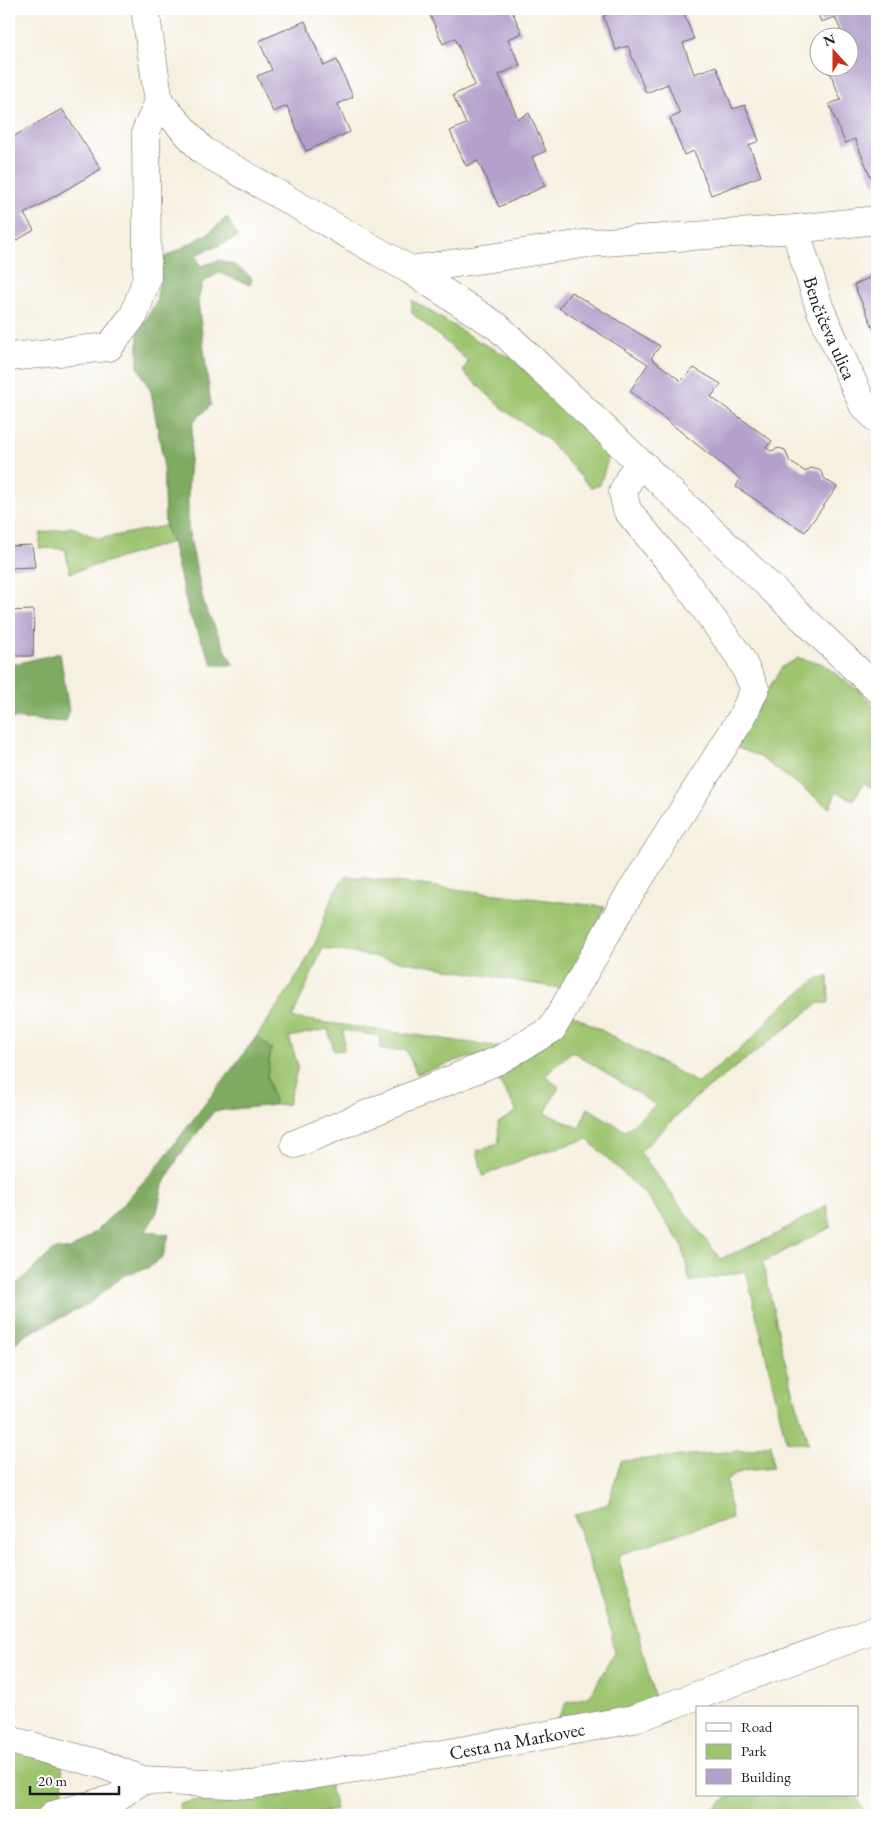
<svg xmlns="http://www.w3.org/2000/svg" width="886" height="1824" font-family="'EB Garamond',serif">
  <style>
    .green { fill: #9dc570; stroke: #5c7046; fill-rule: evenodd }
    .forest { fill: #7eaa62; stroke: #4d633f }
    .building { fill: #b3a0cb }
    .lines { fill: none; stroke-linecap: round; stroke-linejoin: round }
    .minor-casing { stroke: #686661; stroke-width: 29 }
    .minor { stroke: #fff; stroke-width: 28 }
    .labels { text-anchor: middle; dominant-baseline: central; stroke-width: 5; stroke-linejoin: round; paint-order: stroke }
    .street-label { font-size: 19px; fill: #1c1c1c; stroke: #fff }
  </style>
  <rect width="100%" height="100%" fill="#fff"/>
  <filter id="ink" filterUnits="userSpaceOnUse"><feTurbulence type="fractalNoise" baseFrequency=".02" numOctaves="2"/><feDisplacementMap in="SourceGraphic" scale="10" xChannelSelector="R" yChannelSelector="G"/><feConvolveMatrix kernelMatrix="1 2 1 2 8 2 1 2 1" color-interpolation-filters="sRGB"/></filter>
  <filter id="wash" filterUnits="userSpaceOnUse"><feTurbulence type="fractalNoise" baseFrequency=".0096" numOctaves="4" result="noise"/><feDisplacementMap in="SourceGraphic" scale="20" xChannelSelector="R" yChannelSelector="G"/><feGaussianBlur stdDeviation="1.12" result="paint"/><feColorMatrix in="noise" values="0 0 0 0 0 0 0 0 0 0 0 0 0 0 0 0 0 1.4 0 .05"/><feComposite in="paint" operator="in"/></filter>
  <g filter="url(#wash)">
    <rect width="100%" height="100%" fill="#f6f0e0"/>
    <path class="green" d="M412 300 478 341 515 360 609 456 600 485 591 488 547 439 507 412 463 372 468 361 412 313Z
      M165 526 172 542 70 573 65 549 39 548 41 533 72 527 99 539Z
      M798 658 821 663 859 691 877 710V791L864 783 853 800 836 792 830 808 760 757 733 746 782 667Z
      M346 876 605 907 570 983 565 989 323 948 292 1018 508 1048 491 1055 462 1059 417 1074 406 1050H381L380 1036 343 1030 344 1050 334 1051 328 1029 289 1037 298 1066 288 1104 275 1105 267 1076 271 1049 257 1036C277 1006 300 976 315 943 326 921 328 894 346 876Z
      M828 976 829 1003H819L693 1100 640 1152 720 1259 771 1237 827 1205 831 1227 763 1262 784 1358 808 1444 786 1441 746 1271 690 1282 682 1245 647 1196 587 1139 530 1156 483 1176 477 1151 499 1143 498 1123 517 1111 492 1070 570 1013 698 1083 752 1039 773 1014 818 978ZM572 1051 656 1105 625 1131 588 1108 579 1128 545 1113 559 1087 545 1076Z
      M771 1444 773 1468 743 1471 726 1480 732 1519 689 1530 618 1555 656 1704 548 1735 566 1703 590 1696 614 1653 611 1630 574 1515 608 1504 621 1461 750 1450Z
      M9 1748 62 1762 63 1804 9 1815Z
      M329 1783 336 1810 304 1815H180L179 1803Z
      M731 1795H855L866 1815H704Z"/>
    <path class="forest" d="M227 217 238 237 196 255 200 266 220 260 236 266 252 278 250 285 219 273 202 283 198 302 211 405 193 422 188 488V528L204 605 233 665H213L189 614 172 542 165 526 163 459 151 392 138 367V333L156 302 163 258 209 233Z
      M60 653 69 712 66 722 9 718V663L15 664Z
      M257 1036 271 1049 267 1076 275 1105 214 1111 178 1158 163 1185 157 1212 146 1231 169 1235 163 1256 150 1267 123 1276 87 1305 23 1336 9 1349V1291L55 1249 70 1250 95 1232 123 1204 156 1168Z"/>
    <g id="blocks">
      <path class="building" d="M427 9H511L522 33 508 39 520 65 499 75 518 119 529 113 546 151 532 157 545 186 499 207 478 161 466 166 450 131 466 124 453 95 475 85 455 38 443 44Z
        M615 9H682L694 39 683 43 694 74 716 66 733 109 745 105 759 141 749 145 761 176 711 195 694 151 684 155 670 118 680 114 668 84 646 93 628 46 616 50 603 16 616 11Z
        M816 9H877V184L874 185 855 139 845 143 829 104 841 100 830 72 848 68V65L854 62 848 49V38H844L835 17 821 22Z
        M305 21 324 66 337 60 353 97 338 104 350 132 306 151 287 106 273 112 257 76 272 70 259 41Z
        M62 109 101 169 24 214 34 230 9 245V139Z
        M877 274V331L875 332 854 285Z
        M571 292 660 346 651 358 681 381 694 368 721 384 711 397 772 441 766 448 771 451 779 448 785 450 790 462 806 472 810 468 820 470 825 479 837 487 805 532 736 487 740 479 630 391 648 364 559 308Z
        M32 545 35 567 9 568V546Z
        M34 610 33 656H9V611Z"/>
    </g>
  </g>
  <g filter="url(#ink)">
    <use href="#blocks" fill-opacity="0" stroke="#686661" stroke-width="1"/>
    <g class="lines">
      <g class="minor-casing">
        <g id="minor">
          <path d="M145 9 159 102 203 151 410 270 498 327 877 689"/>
          <path id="s1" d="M795 229 820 309 863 405 877 419"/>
          <path d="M410 270 590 243 795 229 877 220"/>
          <path d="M9 357 109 347 134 315 147 278 146 131 159 102"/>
          <path d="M295 1144 499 1060 552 1029 624 903 741 719 755 689 740 657 681 576 627 510 623 492 631 475 645 466"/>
          <path id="s2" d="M9 1740 101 1764 142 1780 251 1785 443 1754 634 1719 877 1629"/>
          <path d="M53 1815 116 1798 142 1780"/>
        </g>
      </g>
      <use href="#minor" class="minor"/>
    </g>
  </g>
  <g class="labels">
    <g class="street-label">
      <text stroke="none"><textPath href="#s1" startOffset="105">Benčičeva ulica</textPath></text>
      <text stroke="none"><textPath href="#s2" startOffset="518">Cesta na Markovec</textPath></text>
    </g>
  </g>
  <rect width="886" height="1824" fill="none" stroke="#fff" stroke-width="30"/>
  <rect x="696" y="1706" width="162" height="90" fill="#ffffff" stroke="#a4a4a4"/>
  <rect x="706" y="1723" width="25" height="8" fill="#ffffff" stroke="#a4a4a4"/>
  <text x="741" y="1732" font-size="15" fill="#1c1c1c">Road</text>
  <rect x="706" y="1744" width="25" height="15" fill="#9dc570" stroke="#a4a4a4"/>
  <text x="741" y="1756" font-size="15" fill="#1c1c1c">Park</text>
  <rect x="706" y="1769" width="25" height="15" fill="#b3a0cb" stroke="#a4a4a4"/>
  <text x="741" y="1782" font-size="15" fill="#1c1c1c">Building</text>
  <g transform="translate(834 52) rotate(339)"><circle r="24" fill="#ffffff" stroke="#a4a4a4"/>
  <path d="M0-4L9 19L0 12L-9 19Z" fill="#c8321e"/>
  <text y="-8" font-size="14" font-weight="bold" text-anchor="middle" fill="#1c1c1c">N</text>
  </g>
  <path d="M30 1786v8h89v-8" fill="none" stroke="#1c1c1c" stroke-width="2.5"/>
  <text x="38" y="1786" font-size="15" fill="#1c1c1c" stroke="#ffffff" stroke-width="4" paint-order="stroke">20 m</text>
</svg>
